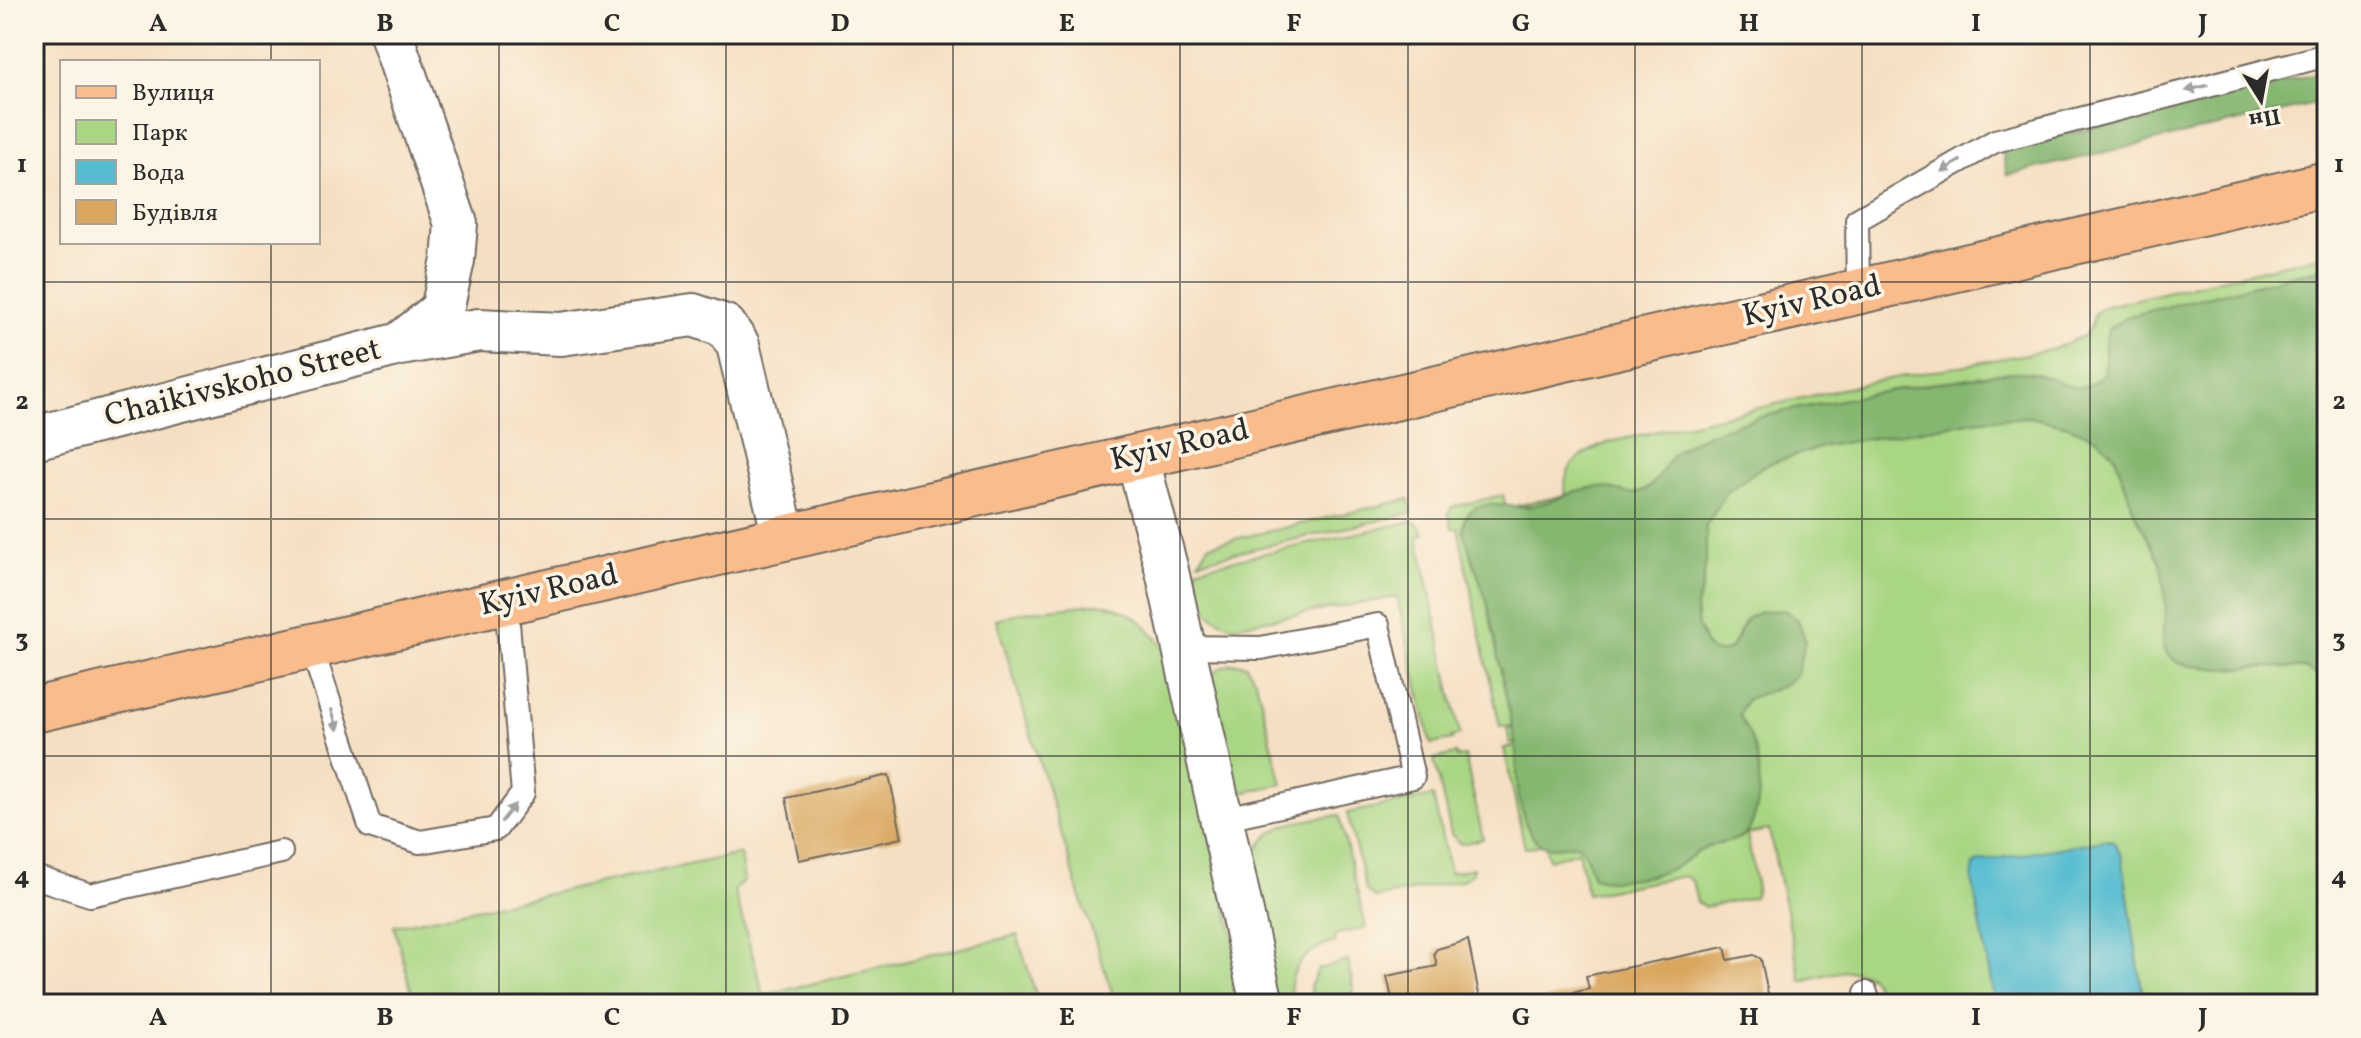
<svg xmlns="http://www.w3.org/2000/svg" width="2361" height="1038" font-family="Vollkorn,serif">
  <style>
    .green { fill: #a9d683; stroke: #6a8057; stroke-width: 2 }
    .forest { fill: #86b771; stroke: #58714e; stroke-width: 2 }
    .water { fill: #53bcd0; stroke: #3f747e; stroke-width: 2 }
    .building { fill: #d9a65d }
    .lines { fill: none; stroke-linecap: round; stroke-linejoin: round }
    .service-casing { stroke: #726a60; stroke-width: 26 }
    .minor-casing { stroke: #726a60; stroke-width: 46 }
    .primary-casing { stroke: #726a60; stroke-width: 48 }
    .service { stroke: #fff; stroke-width: 22 }
    .minor { stroke: #fff; stroke-width: 42 }
    .primary { stroke: #fabc8b; stroke-width: 44 }
    .oneway { fill: #a0a0a0 }
    .grid { fill: none; stroke: #2b2b2b; stroke-width: 2; stroke-opacity: 0.55 }
    .labels { text-anchor: middle; dominant-baseline: central; stroke-width: 7; stroke-linejoin: round; paint-order: stroke }
    .street-label { font-size: 32px; fill: #2b2b2b; stroke: #fcf5e5 }
    .neatline { fill: none; stroke: #2b2b2b; stroke-width: 3 }
    .grid-label { font-size: 26px; text-anchor: middle; font-weight: bold; fill: #2b2b2b }
  </style>
  <rect width="100%" height="100%" fill="#fcf5e5"/>
  <filter id="ink" filterUnits="userSpaceOnUse"><feTurbulence type="fractalNoise" baseFrequency=".0125" numOctaves="2"/><feDisplacementMap in="SourceGraphic" scale="16" xChannelSelector="R" yChannelSelector="G"/><feConvolveMatrix kernelMatrix="1 2 1 2 8 2 1 2 1" color-interpolation-filters="sRGB"/></filter>
  <filter id="wash" filterUnits="userSpaceOnUse"><feTurbulence type="fractalNoise" baseFrequency=".006" numOctaves="4" result="noise"/><feDisplacementMap in="SourceGraphic" scale="32" xChannelSelector="R" yChannelSelector="G"/><feGaussianBlur stdDeviation="1.8" result="paint"/><feColorMatrix in="noise" values="0 0 0 0 0 0 0 0 0 0 0 0 0 0 0 0 0 1.4 0 .05"/><feComposite in="paint" operator="in"/></filter>
  <g filter="url(#wash)">
    <rect width="100%" height="100%" fill="#f5dfc2"/>
    <path class="green" d="M2327 254V1004H2144L2122 856 2113 841 2104 840 1980 862 1972 879 1995 1004H1880C1878 996 1877 985 1872 979 1856 962 1820 977 1801 981L1769 830 1747 834 1757 889 1754 897 1705 907 1697 902 1692 881 1684 876 1587 894 1578 851 1549 860 1545 844 1525 848 1504 748 1515 746 1514 743H1510L1507 729H1511V726L1500 727 1458 528H1452L1449 513 1451 507 1503 495 1506 508 1566 495C1560 464 1584 452 1610 442L1872 382 2054 349 2084 336 2091 326 2095 313 2103 307Z
      M1409 499 1412 513 1199 561 1209 545Z
      M1413 521 1419 525 1424 534 1418 536 1460 735 1452 737V740L1431 744 1397 597 1232 626C1207 618 1192 596 1197 568Z
      M1101 603C1136 612 1149 625 1169 655L1249 1004H1116L1078 889 996 619 1023 612Z
      M1237 663 1246 665 1256 681 1282 784 1231 795 1209 681C1215 668 1223 666 1237 663Z
      M1456 754 1457 758 1465 756 1483 839 1460 844 1451 834 1434 759Z
      M1433 796 1450 873 1473 868 1472 873 1463 880 1375 898 1366 890 1347 813Z
      M1339 815 1366 928 1334 935 1335 942C1304 950 1285 971 1292 1004H1275L1252 859C1271 818 1299 823 1339 815Z
      M740 854 744 881 734 890 764 995 1017 935 1039 1004H415L394 926Z
      M1348 961 1354 994 1313 1002 1310 987 1318 969Z"/>
    <path class="forest" d="M2327 71V101L2007 175 2002 150Z
      M2327 267V680L2304 668 2261 667 2224 669 2192 666 2178 663 2168 655 2163 644 2166 605 2161 563 2135 514 2115 456 2097 438 2068 426 2030 417 1981 420 1825 446 1763 466 1727 492 1706 526V561L1702 590 1696 608 1698 627 1706 645 1712 652H1722L1731 648 1747 618 1761 612 1784 610 1798 620 1805 640 1797 674 1783 686 1747 699 1739 714C1742 724 1749 731 1752 741 1762 768 1762 800 1751 826 1744 842 1722 842 1708 847 1693 852 1685 864 1671 869 1653 877 1611 884 1593 877L1585 853 1578 844C1568 845 1555 849 1546 846 1518 839 1516 775 1517 752L1487 602 1463 531C1464 523 1464 515 1472 510 1488 499 1513 509 1532 506 1556 502 1577 487 1601 487 1613 487 1623 495 1636 493 1659 489 1662 464 1677 451 1682 446 1691 442 1698 439 1736 421 1779 412 1820 404 1865 395 1911 386 1957 380 1978 377 2002 371 2023 372 2058 373 2074 406 2105 372V342L2109 329 2129 316Z"/>
    <path class="water" d="M2104 840 2113 841 2122 856 2144 1004H1995L1972 879 1974 865 1980 862Z"/>
    <g id="blocks">
      <path class="building" d="M889 775 902 838 799 860 786 798Z
        M1468 940 1481 1004H1393L1387 976 1437 966 1434 953 1437 949Z
        M1725 947 1728 960 1754 955 1761 959 1770 1004H1525L1589 989 1586 976Z"/>
    </g>
  </g>
  <g filter="url(#ink)">
    <use href="#blocks" fill-opacity="0" stroke="#726a60" stroke-width="2"/>
    <g class="lines">
      <g class="service-casing">
        <path id="service" d="M1858 292 1857 220 1995 141 2327 55
          M311 646 370 826 420 842 496 829 523 793 506 601
          M1184 647 1261 648 1378 625 1413 777 1221 819
          M35 877 90 895 281 852
          M1866 993 1869 1004"/>
      </g>
      <g class="minor-casing">
        <path id="minor" d="M391 34 456 224 453 260 442 310 401 343
          M34 438 400 344 479 330 561 334 693 315 725 326 738 345 784 537
          M1137 456 1167 571 1262 1004"/>
      </g>
      <g class="primary-casing">
        <path id="primary" d="M34 710 2327 184"/>
      </g>
      <use href="#service" class="service"/>
      <use href="#minor" class="minor"/>
      <use href="#primary" class="primary"/>
    </g>
    <defs><path id="oneway-solid" d="M-6-.8H1V-3.2L6.5 0L1 3.2V.8H-6Z" transform="scale(2)"/></defs>
    <g class="oneway">
      <use href="#oneway-solid" transform="translate(2197 88) rotate(166)"/>
      <use href="#oneway-solid" transform="translate(1951 166) rotate(150)"/>
      <use href="#oneway-solid" transform="translate(335 720) rotate(72)"/>
      <use href="#oneway-solid" transform="translate(508 813) rotate(-52)"/>
    </g>
  </g>
  <path class="grid" d="M271 34V62M499 34V1004M726 34V1004M953 34V1004M1180 34V1004M1408 34V1004M1635 34V1004M1862 34V1004M2090 34V1004M271 242V1004M34 282H2327M34 519H2327M34 756H2327"/>
  <g class="labels">
    <g class="street-label">
      <text transform="translate(1812 302) rotate(-13)">Kyiv Road</text>
      <text transform="translate(243 384) rotate(-14)">Chaikivskoho Street</text>
      <text transform="translate(1180 446) rotate(-13)">Kyiv Road</text>
      <text transform="translate(549 591) rotate(-13)">Kyiv Road</text>
    </g>
  </g>
  <rect width="2361" height="1038" fill="none" stroke="#fcf5e5" stroke-width="88"/>
  <rect x="60" y="60" width="260" height="184" fill="#fcf5e5" stroke="#a8a49b" stroke-width="2"/>
  <rect x="76" y="86" width="40" height="12" fill="#fabc8b" stroke="#a8a49b" stroke-width="2"/>
  <text x="132" y="100" font-size="24" fill="#2b2b2b">Вулиця</text>
  <rect x="76" y="120" width="40" height="24" fill="#a9d683" stroke="#a8a49b" stroke-width="2"/>
  <text x="132" y="140" font-size="24" fill="#2b2b2b">Парк</text>
  <rect x="76" y="160" width="40" height="24" fill="#53bcd0" stroke="#a8a49b" stroke-width="2"/>
  <text x="132" y="180" font-size="24" fill="#2b2b2b">Вода</text>
  <rect x="76" y="200" width="40" height="24" fill="#d9a65d" stroke="#a8a49b" stroke-width="2"/>
  <text x="132" y="220" font-size="24" fill="#2b2b2b">Будівля</text>
  <g transform="translate(2261 100) rotate(169)" stroke="#fcf5e5" stroke-width="6" paint-order="stroke">
  <path d="M0-6L14 30L0 20L-14 30Z" fill="#2b2b2b"/>
  <text y="-12" font-size="22" font-weight="bold" text-anchor="middle" fill="#2b2b2b">Пн</text>
  </g>
  <rect x="44" y="44" width="2273" height="950" class="neatline"/>
  <g class="grid-label">
    <text x="158" y="31">A</text>
    <text x="385" y="31">B</text>
    <text x="612" y="31">C</text>
    <text x="840" y="31">D</text>
    <text x="1067" y="31">E</text>
    <text x="1294" y="31">F</text>
    <text x="1521" y="31">G</text>
    <text x="1749" y="31">H</text>
    <text x="1976" y="31">I</text>
    <text x="2203" y="31">J</text>
    <text x="22" y="172">1</text>
    <text x="2339" y="172">1</text>
    <text x="22" y="409">2</text>
    <text x="2339" y="409">2</text>
    <text x="22" y="647">3</text>
    <text x="2339" y="647">3</text>
    <text x="22" y="884">4</text>
    <text x="2339" y="884">4</text>
    <text x="158" y="1025">A</text>
    <text x="385" y="1025">B</text>
    <text x="612" y="1025">C</text>
    <text x="840" y="1025">D</text>
    <text x="1067" y="1025">E</text>
    <text x="1294" y="1025">F</text>
    <text x="1521" y="1025">G</text>
    <text x="1749" y="1025">H</text>
    <text x="1976" y="1025">I</text>
    <text x="2203" y="1025">J</text>
  </g>
</svg>
